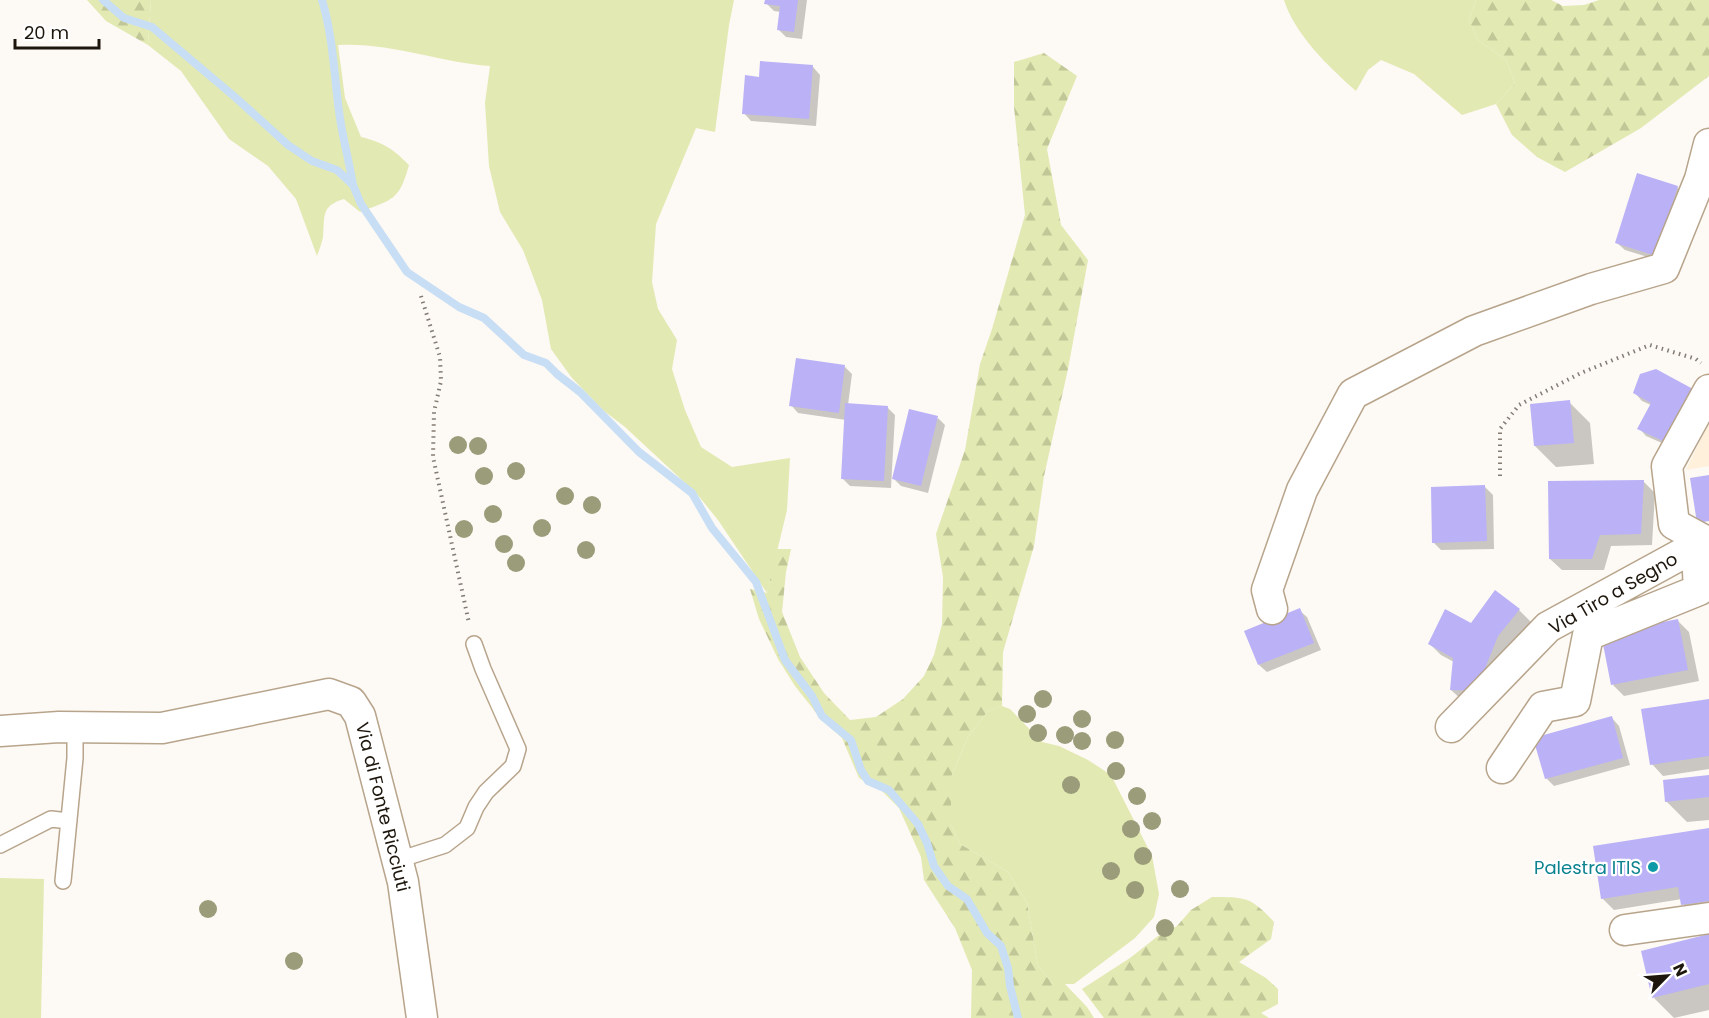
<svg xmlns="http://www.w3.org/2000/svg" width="1709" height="1018" font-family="Poppins,sans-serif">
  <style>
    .built { fill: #fff0dc }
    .green { fill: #e3e9b2 }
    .forest { fill: url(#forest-firs) }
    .shadow { fill: #0003 }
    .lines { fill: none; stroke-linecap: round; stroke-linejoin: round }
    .stream { stroke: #c8def5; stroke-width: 8 }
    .building { fill: #bab1f7 }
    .service-casing { stroke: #b7a48b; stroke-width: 18 }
    .minor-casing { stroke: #b7a48b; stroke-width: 33 }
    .path { stroke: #827c74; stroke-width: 4; stroke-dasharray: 1.5 4.5; stroke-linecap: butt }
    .service { stroke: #fff; stroke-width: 15 }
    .minor { stroke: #fff; stroke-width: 30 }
    .tree { fill: #9b9c7a }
    .culture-dot { fill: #0f9aa8; stroke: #fff; stroke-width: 2 }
    .labels { text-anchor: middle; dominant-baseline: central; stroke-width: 4.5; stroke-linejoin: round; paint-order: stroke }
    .street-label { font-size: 18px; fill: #1d160c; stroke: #fff }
    .culture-label { font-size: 18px; fill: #0d838f; stroke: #fff; text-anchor: end }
  </style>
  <defs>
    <pattern id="forest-firs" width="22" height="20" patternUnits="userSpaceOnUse" patternTransform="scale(1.5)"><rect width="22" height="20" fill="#e3e9b2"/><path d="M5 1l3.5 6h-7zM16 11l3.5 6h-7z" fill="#c2c798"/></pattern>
  </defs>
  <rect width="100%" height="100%" fill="#fdf9f4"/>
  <path class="built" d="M1709 422V466L1686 470Z"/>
  <path class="green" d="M151 0H734L729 25 715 132 696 128 656 224 652 282 658 309 677 340 672 369 685 410 701 447 732 467 790 458 787 510 767 593 718 520 697 494 625 427 604 411 572 378 551 349 542 300 523 250 500 212 489 166 485 103 490 66C438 62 390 42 338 45L345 98 361 137C384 143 392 148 409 165 399 201 393 199 360 212L344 199C320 206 325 217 323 237 322 243 319 250 317 256L296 199 268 166 229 139 181 71 148 45Z
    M1284 0H1476L1469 20 1478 40 1506 60 1515 83 1496 104 1462 115 1414 74 1381 60 1368 70 1356 91C1329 67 1295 35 1284 0Z
    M1002 706 1010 709 1042 742 1059 746 1088 760 1111 775 1152 856 1159 894 1154 917 1135 938 1074 984H1053L1038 966 1027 903 1008 872 960 844 951 825V777L968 737 988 711Z
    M0 878 44 879 41 1018H0Z"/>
  <path class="forest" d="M87 0H151L148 45 106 21Z
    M1476 0H1551L1563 6 1584 5 1599 0H1709V76L1641 128 1565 172 1537 157 1512 135 1496 104 1515 83 1506 60 1478 40 1469 20Z
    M1044 53 1077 76 1047 149 1061 225 1088 260 1068 369 1044 476 1034 546 1003 652 1002 706 988 711 968 737 951 777V825L960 844 1008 872 1027 903 1038 966 1053 984H1065L1087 1007 1094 1018H971L972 970 955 928 924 880 921 857 899 808 882 791 859 778 842 738 822 720 795 686 778 659 759 619 750 589 767 593 777 549H791L786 572 782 612 800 657 824 693 850 720 876 717 903 699 924 676 934 655 942 624 943 577 936 534 965 450 980 364 992 329 1025 215 1014 107V62Z
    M1212 897C1246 897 1251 897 1274 922L1271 939 1239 962 1266 978 1278 989V1004L1261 1013 1269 1018H1104L1082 989 1130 958 1158 936 1177 926 1191 910Z"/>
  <path class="shadow" d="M766 0H807L802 39 786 37 778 29 781 12 774 11 766 3Z
    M813 67 820 75 816 126 751 121 744 113 761 78Z
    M1677 187 1684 195 1664 262 1625 250 1617 243Z
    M845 367 852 374 848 405 888 408 895 415 891 488 850 486 842 478 846 420 798 413 791 405Z
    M1692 390 1671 447 1646 436 1639 428 1651 405 1642 401 1635 393Z
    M1569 402 1590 423 1594 464 1556 467 1535 446Z
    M938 418 945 425 928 493 901 486 893 478Z
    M1643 481 1655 493 1652 545 1611 546 1604 570H1562L1550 559Z
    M1485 487 1493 495 1494 549 1441 550 1433 542Z
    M1495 593 1519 610 1531 622 1463 701 1451 690 1454 662 1441 655 1430 644 1472 625Z
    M1299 610 1307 617 1321 650 1267 672 1259 665Z
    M1678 621 1689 632 1699 681 1624 696 1613 685Z
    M1709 701V769L1663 776 1652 764Z
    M1612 718 1619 726 1630 765 1554 786 1546 778Z
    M1709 776V820L1687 822 1666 801Z
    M1709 829V914L1694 916 1683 904 1682 899 1614 910 1602 898Z
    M1709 936V1010L1674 1018 1654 998Z"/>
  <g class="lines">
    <path class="stream" d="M103 0 124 18 152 27 235 97 288 145 312 161 337 170 353 185 361 204 407 272 459 307 484 318 524 355 546 363 557 374 580 392 639 452 692 493 712 528 756 582 785 660 812 696 822 716 851 740 861 770 868 781 889 790 918 824 927 843 934 866 948 886 967 899 987 933 1001 946 1008 968 1010 986 1018 1018
      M322 0C333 36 334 74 339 111 342 136 349 160 353 185"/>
  </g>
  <path class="building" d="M765 0H798L794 32 777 30 780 6 764 4Z
    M760 61 813 65 809 119 742 114 745 75 759 77Z
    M1637 173 1678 186 1656 256 1615 243Z
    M796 358 845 365 839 413 789 406Z
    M1656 369 1693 389 1663 441 1637 429 1651 403 1633 393 1640 374Z
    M1570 400 1574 443 1534 446 1530 404Z
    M845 403 888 406 884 481 841 479Z
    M909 409 938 416 921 486 892 479Z
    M1709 475V521L1697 523 1690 478Z
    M1644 480 1641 534 1600 535 1592 559H1549L1548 481Z
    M1485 485 1487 541 1432 543 1431 487Z
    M1495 590 1520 609 1498 636 1486 666 1480 691 1450 690 1453 658 1428 644 1445 609 1471 623Z
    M1300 608 1314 643 1258 665 1244 631Z
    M1678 619 1688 670 1611 685 1601 634Z
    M1709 699V756L1650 765 1641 709Z
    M1612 716 1623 758 1545 779 1533 738Z
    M1709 775V797L1665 802 1663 780Z
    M1709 828V901L1681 905 1678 887 1601 899 1593 846Z
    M1709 934V984L1652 998 1641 951Z"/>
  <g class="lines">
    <g class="service-casing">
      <path id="service" d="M0 845 51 819 69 821
        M398 860 445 845 467 828 476 807 486 792 513 766 518 749 483 669 474 644
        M63 881 75 758V727"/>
    </g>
    <g class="minor-casing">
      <path id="minor" d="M1709 390 1667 466 1674 524 1709 543
        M1272 609 1267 590 1302 490 1353 394 1474 331 1591 289 1664 268 1700 179 1709 144
        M1451 727 1548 627 1689 550 1696 536
        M0 731 59 727 162 728 329 694 351 702 360 716 403 882 422 1018
        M1502 768 1543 707 1575 701 1588 635 1699 590 1696 536
        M1625 930 1709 918"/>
    </g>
    <path class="path" d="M421 296 440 357 441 381 434 412 433 457 469 623
      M1500 476V429L1519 405 1581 373 1650 345 1696 359 1701 363"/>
    <use href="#service" class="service"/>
    <use href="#minor" class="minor"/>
  </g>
  <g class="tree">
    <circle cx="458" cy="445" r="9"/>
    <circle cx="478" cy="446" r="9"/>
    <circle cx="516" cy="471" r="9"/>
    <circle cx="484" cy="476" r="9"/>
    <circle cx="565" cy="496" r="9"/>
    <circle cx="592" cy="505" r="9"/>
    <circle cx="493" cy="514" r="9"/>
    <circle cx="542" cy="528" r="9"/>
    <circle cx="464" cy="529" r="9"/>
    <circle cx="504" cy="544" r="9"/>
    <circle cx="586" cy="550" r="9"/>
    <circle cx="516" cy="563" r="9"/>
    <circle cx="1043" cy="699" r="9"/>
    <circle cx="1027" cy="714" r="9"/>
    <circle cx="1082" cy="719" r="9"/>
    <circle cx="1038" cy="733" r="9"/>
    <circle cx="1065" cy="735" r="9"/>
    <circle cx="1115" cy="740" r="9"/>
    <circle cx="1082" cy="741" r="9"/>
    <circle cx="1116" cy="771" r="9"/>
    <circle cx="1071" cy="785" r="9"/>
    <circle cx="1137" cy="796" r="9"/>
    <circle cx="1152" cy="821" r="9"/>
    <circle cx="1131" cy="829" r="9"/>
    <circle cx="1143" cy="856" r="9"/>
    <circle cx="1111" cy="871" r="9"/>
    <circle cx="1180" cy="889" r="9"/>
    <circle cx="1135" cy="890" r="9"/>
    <circle cx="208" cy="909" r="9"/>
    <circle cx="1165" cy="928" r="9"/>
    <circle cx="294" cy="961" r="9"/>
  </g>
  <circle class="culture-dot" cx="1653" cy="867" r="6"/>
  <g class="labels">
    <g class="street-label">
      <text transform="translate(1613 593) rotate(-30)">Via Tiro a Segno</text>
      <text transform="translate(383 807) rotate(76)">Via di Fonte Ricciuti</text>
    </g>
    <g class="culture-label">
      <text x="1641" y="867">Palestra ITIS</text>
    </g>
  </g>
  <g transform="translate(1667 976) rotate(65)" stroke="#ffffff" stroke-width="4.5" paint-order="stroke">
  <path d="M0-4.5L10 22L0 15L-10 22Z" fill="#1d160c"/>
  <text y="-9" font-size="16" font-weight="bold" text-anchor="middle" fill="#1d160c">N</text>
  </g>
  <path d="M15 39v9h84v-9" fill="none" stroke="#1d160c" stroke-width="3"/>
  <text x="24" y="39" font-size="18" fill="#1d160c" stroke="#ffffff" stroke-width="4.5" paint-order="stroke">20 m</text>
</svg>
